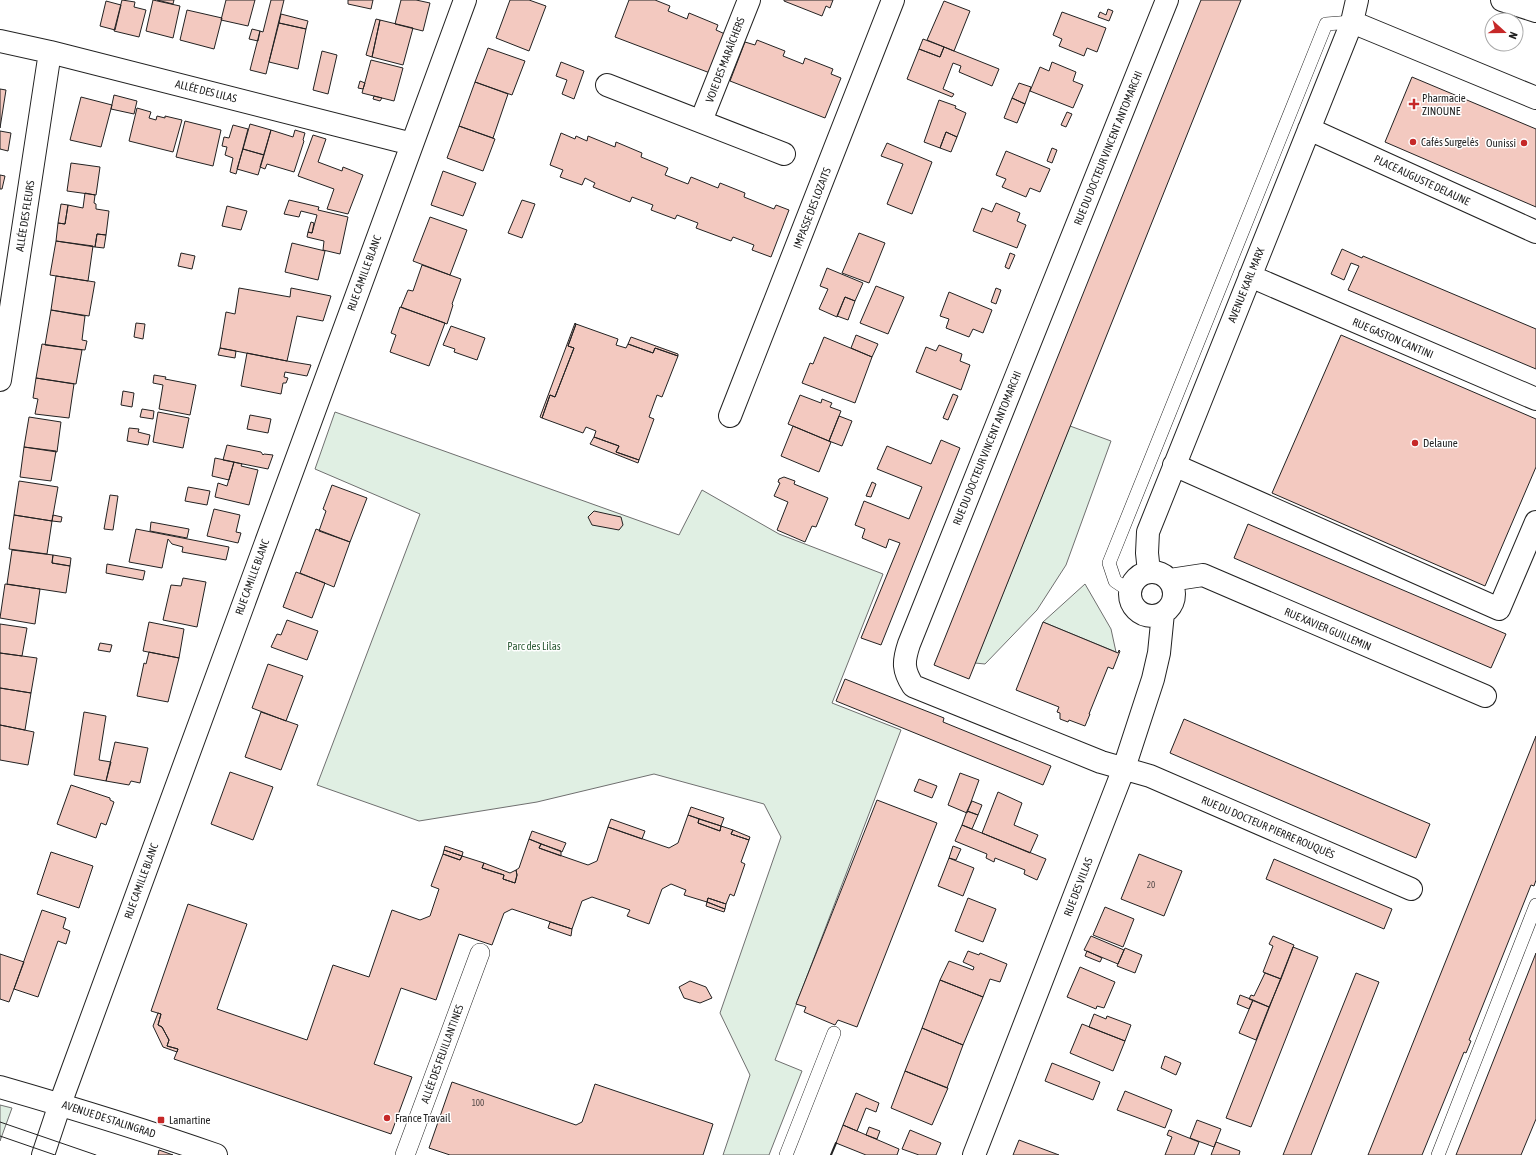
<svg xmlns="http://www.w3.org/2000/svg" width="1536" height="1155" font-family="'Asap Condensed',sans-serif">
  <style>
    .green { fill: #e0efe3; stroke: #6f6f6f }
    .building { fill: #f3c9c0; stroke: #222 }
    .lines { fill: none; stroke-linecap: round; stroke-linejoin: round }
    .service-casing { stroke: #222; stroke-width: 14 }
    .pedestrian-casing { stroke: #222; stroke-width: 20 }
    .minor-casing { stroke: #222; stroke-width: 24 }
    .primary-casing { stroke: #222; stroke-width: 24 }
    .service { stroke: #fff; stroke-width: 13 }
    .pedestrian { stroke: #fff; stroke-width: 19 }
    .minor { stroke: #fff; stroke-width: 22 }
    .primary { stroke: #fff; stroke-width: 22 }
    .tram { stroke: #222; stroke-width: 1 }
    .wall { stroke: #222; stroke-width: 2 }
    .poi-dot { fill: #c62828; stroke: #fff; stroke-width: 1.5 }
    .labels { text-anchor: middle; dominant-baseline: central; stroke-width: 3; stroke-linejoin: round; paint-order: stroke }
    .number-label { font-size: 9px; fill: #564c4a }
    .street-label { font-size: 11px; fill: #222; stroke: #fff }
    .poi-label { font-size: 11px; fill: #222; stroke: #fff; text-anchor: start }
    .park-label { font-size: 11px; fill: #2f5e38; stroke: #fff }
  </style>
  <rect width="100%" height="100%" fill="#fff"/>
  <path class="green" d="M335 412 679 535 702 490 779 534 883 574 832 703 901 730 775 1060 802 1071 769 1155H723L750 1075 720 1013 781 837 764 804 654 774 537 802 419 821 317 785 420 514 315 469Z
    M1070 426 1111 441 1066 565 1037 610 985 664 975 663Z
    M1085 584 1111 629 1116 652 1043 622Z
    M0 1105 12 1108 0 1141Z"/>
  <path class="building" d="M122 0 135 2 134 7 146 10 139 37 114 31Z
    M153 0 180 6 173 38 146 31Z
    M157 0H174L173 4Z
    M226 0H255L248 26 221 20Z
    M271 0H284L266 74 250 70 260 31 263 32Z
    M348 0H373L371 9 348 4Z
    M401 0H416L430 3 423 31 395 24Z
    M510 0H529L546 6 529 51 496 38Z
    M629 0H655L670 6 668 11 687 19 689 13 718 25 716 30 725 34 710 73 615 37Z
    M784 0H833L830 8 826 6 822 16 784 1Z
    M1201 0H1241L969 679 934 665Z
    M106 1 121 5 115 30 100 26Z
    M944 1 970 11 954 51 927 40Z
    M1108 9 1113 11 1109 21 1098 17 1100 12 1106 15Z
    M187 10 222 18 214 49 180 40Z
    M1062 12 1106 28 1097 52 1087 48 1084 56 1059 46 1062 39 1053 35Z
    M281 14 308 21 306 29 279 23Z
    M376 19 380 20 372 57 366 55Z
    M380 20 413 28 403 65 372 57Z
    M279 23 306 29 298 69 269 62Z
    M252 29 260 31 258 41 249 39Z
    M923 39 944 47 940 57 919 49Z
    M757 40 785 51 783 56 803 64 805 58 833 69 831 74 841 78 825 118 730 81 745 42 755 45Z
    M944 47 999 69 992 86 959 72 961 66 953 63 943 89 954 94 952 97 907 79 919 49 940 57Z
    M488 48 525 61 512 95 475 82Z
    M322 51 337 55 328 94 313 90Z
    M371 60 403 68 394 101 362 93Z
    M561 62 584 71 574 99 562 94 567 80 556 76Z
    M1052 62 1076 72 1073 81 1083 85 1073 108 1030 91 1040 67 1049 71Z
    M1412 77 1536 129V207L1385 142Z
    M360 81 365 83 363 89 358 88Z
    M475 82 508 94 493 138 459 126Z
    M1019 83 1031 87 1025 104 1012 98Z
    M0 89 6 90 0 128Z
    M114 95 137 101 134 114 111 109Z
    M374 96 382 98 380 101 373 99Z
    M81 97 112 105 101 147 70 140Z
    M1012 98 1025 104 1017 123 1004 118Z
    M939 100 956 106 955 108 966 113 957 137 946 132 940 148 924 142Z
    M137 108 151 112 149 118 156 120 157 116 165 118V116L182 120 173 152 129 141Z
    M1067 112 1072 114 1066 127 1061 125Z
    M185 121 221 130 213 166 176 157Z
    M250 124 271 130 264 155 243 149Z
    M233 125 248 129 236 174 230 172 233 158 225 155 227 147 222 146 224 137 229 138Z
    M459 126 495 139 483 171 447 158Z
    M271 130 293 137 295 130 305 133 303 140 304 141 294 172 267 164 265 169 260 167Z
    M0 131 11 133 8 151 0 149Z
    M946 132 957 137 951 152 940 148Z
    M561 133 575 139 576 136 587 141 588 136 615 147 616 142 642 153 641 157 668 168 665 175 688 184 691 177 718 188 720 183 745 193 744 197 774 209 776 205 789 210 771 257 752 250 754 245 733 237 731 241 696 228 698 223 677 215 675 219 651 210 653 205 632 197 630 202 593 187 595 183 585 178 582 185 560 177 563 170 550 165Z
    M313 135 326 139 318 162 342 171 343 167 363 175 348 214 327 209 334 189 298 176Z
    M887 143 932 162 912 214 887 204 903 164 881 156Z
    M1052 148 1057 150 1052 163 1047 161Z
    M243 149 264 155 258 175 237 169Z
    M1006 151 1050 169 1040 192 1030 188 1026 197 1002 187 1006 179 996 175Z
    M71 163 100 167 96 195 67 191Z
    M443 171 476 183 463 216 431 205Z
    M0 175 5 176 2 189H0Z
    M85 193 95 195 94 203 96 204V209L109 211 106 235 97 234 95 247 56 241 58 223 65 224 68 205 83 208Z
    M289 200 319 207 318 210 348 217 340 254 323 250 324 241 307 237 308 232 312 233 317 215 301 211 299 217 284 214Z
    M522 200 535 204 522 238 508 233Z
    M996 203 1020 213 1017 221 1026 225 1017 248 973 231 982 208 992 212Z
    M61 204 68 205 65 224 58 223Z
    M227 206 247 211 241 230 222 226Z
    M430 217 467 230 450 275 413 261Z
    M311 222 314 223 312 233 308 232Z
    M859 233 885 243 869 283 842 273Z
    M97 234 106 235 104 248 95 247Z
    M56 241 93 246 88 281 50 275Z
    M292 243 325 251 318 280 285 272Z
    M1342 249 1362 258 1363 256 1536 329V369L1348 290 1359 266 1351 263 1344 280 1331 274Z
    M181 253 195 256 192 269 178 266Z
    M1010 253 1015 255 1009 269 1005 267Z
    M422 265 461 279 452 304 453 305 447 324 401 307 408 290 413 291Z
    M827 268 863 283 855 301 845 297 837 317 819 309 828 289 820 286Z
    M56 276 95 282 89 316 51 310Z
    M876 286 904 297 888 334 860 323Z
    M239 288 290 297 291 288 331 296 323 321 297 316 287 361 220 348 226 312 235 314Z
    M996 288 1001 290 996 304 991 302Z
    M949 292 992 310 983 333 973 329 969 337 946 328 949 319 940 316Z
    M845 297 855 301 848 320 837 316Z
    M400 307 445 323 429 366 390 352 396 335 391 333Z
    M51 310 85 316 82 340 87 341 85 350 45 345Z
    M136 323 145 324 143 339 134 337Z
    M575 323 576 324 568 346 574 348 555 397 550 395 542 418 540 417Z
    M576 324 618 339 616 345 626 348 628 344 653 353 655 348 678 356 662 397 657 395 649 417 654 419 639 460 616 452 619 446 594 437 596 431 586 427 583 433 542 418 550 395 555 397 574 348 568 346Z
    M451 326 485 338 477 360 454 352 455 349 443 345Z
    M856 335 878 344 872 357 851 348Z
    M1341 335 1536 419V467L1485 586 1272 493Z
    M631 337 678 354V356L655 348 653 353 628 344Z
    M824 337 872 357 855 403 802 383 810 363 813 364Z
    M42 344 82 350 76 384 36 378Z
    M939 345 962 354 960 361 970 365 961 390 916 372 926 347 936 351Z
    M220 348 236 351 235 358 218 355Z
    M247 353 287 361 311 365 307 376 285 372 284 377 288 378 286 383H283L281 394 241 386Z
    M154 375 166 377 165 379 196 385 190 415 159 409 163 385 153 383Z
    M36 378 74 384 69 418 35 414 38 399 33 398Z
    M123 391 134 393 132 407 121 405Z
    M953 394 958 396 948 420 943 418Z
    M800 395 821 403 822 399 832 403 830 407 841 411 829 441 788 424Z
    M142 409 154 411 153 419 140 417Z
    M158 412 189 418 183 448 153 442Z
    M250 415 271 419 268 433 247 429Z
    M839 416 852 421 842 446 829 441Z
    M29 417 61 422 57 452 24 447Z
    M793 426 831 442 819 472 781 456Z
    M129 428 139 429 138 432 150 435 148 445 127 441Z
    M594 437 619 446 616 452 639 460 638 463 590 444Z
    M941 440 960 448 881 645 861 638 900 543 889 539 886 548 862 538 865 529 855 525 864 501 909 519 922 487 877 469 887 446 931 464Z
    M227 445 261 452 263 455 264 454 273 455 268 469 223 460Z
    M24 447 56 451 51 481 20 477Z
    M215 458 234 462 229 480 212 476Z
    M234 462 242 464 241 466 258 470 249 505 215 497 218 483 227 486Z
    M784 477 795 481 794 484 828 498 816 527 812 526 805 542 777 530 788 502 774 496 780 483 778 482 779 479Z
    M19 481 58 487 52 521 14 515Z
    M872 482 876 484 871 497 866 496Z
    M332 485 367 498 350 542 319 531 326 511 323 509Z
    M188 487 210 491 207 505 185 501Z
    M110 495 118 496 113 530 104 529Z
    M214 509 240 515 236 532 241 533 238 543 207 536Z
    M594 511 621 517 623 525 619 530 592 525 588 517Z
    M14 515 52 521 47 554 9 549Z
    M53 515 62 517 61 522 52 521Z
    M151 522 189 529 187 538 150 531Z
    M1248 524 1506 634 1491 668 1234 558Z
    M136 529 229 547 226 560 182 552 183 547 172 544 168 539 162 568 129 562Z
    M316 529 350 542 334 587 300 573Z
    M12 550 53 555 52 563 70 566 66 593 7 584Z
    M53 555 71 558 70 566 52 563Z
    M107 564 145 571 143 580 106 573Z
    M296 572 325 583 312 618 283 607Z
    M183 578 206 582 197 627 163 620 171 585 181 586Z
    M5 584 40 589 35 624 0 618Z
    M287 620 318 631 307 660 271 647 277 634 281 635Z
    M149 622 184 629 179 658 143 651Z
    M1043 622 1118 653 1119 650 1120 651 1113 669 1108 667 1089 714H1090L1085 726 1069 720 1068 722 1060 719V713L1057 712 1059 707 1016 690Z
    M0 624 27 628 22 656 0 653Z
    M100 643 112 645 110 652 98 650Z
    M149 652 179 658 168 702 137 696 144 663 146 664Z
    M0 653 37 658 31 693 0 688Z
    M268 664 303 676 286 721 252 708Z
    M845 679 944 718 943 722 1051 766 1043 785 836 701Z
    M0 688 31 693 25 730 0 725Z
    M84 712 106 716 99 760 111 762 106 781 74 775Z
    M261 712 298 725 281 770 245 757Z
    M1184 719 1430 824 1416 858 1170 753Z
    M0 725 34 732 28 765 0 760Z
    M1536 736V880L1534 886 1531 885 1469 1040 1471 1041 1466 1053 1464 1052 1422 1155H1368Z
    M115 742 148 748 140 783 131 781 129 785 106 781Z
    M230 772 273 787 253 840 211 824Z
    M960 773 979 780 967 813 948 805Z
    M919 779 937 786 932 798 914 791Z
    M71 785 110 798V800L114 802 106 825 101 823 96 838 57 824Z
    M998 792 1022 803 1014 825 1038 835 1030 853 982 833Z
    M877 800 937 823 857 1027 838 1020 835 1025 804 1012 806 1007 796 1004Z
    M972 801 982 805 978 815 967 811Z
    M691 807 724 818 721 826 688 815Z
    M967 811 978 815 972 829 962 825Z
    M688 815 699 819 698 823 720 831 721 826 733 830 731 834 749 840 741 862 745 864 734 896 730 894 726 904 708 898 707 902 684 895 686 890 671 884 662 889 649 924 627 916 630 910 592 897 582 901 572 929 512 909 504 913 492 945 459 934 436 1000 401 988 374 1064 412 1077 391 1134 174 1059 178 1049 167 1046 169 1040 162 1027 158 1025 161 1014 151 1011 188 904 247 924 217 1009 307 1040 333 965 369 977 392 910 420 920 430 916 439 889 431 886 443 854 460 860 462 856 484 863 482 868 504 875 503 879 515 883 517 875 516 870 519 868 529 839 541 844 539 848 588 865 597 861 608 827 669 848 678 843Z
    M611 819 645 831 642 839 608 827Z
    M699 819 721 826 720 831 698 823Z
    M962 825 1046 859 1037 880 1024 874 1025 870 995 858 994 862 986 858 987 854 955 841Z
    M733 830 750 837 749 840 731 834Z
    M532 831 566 843 562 852 529 839Z
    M541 844 561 851V856L539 848Z
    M445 846 463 852 462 856 444 850Z
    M953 846 961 849 956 860 949 858Z
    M444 850 462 856 460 860 443 854Z
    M51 852 93 866 79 908 37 894Z
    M1139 854 1182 871 1164 916 1121 899Z
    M949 858 974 868 963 896 938 886Z
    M1274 859 1392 909 1384 929 1266 879Z
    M484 863 510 873 516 870 517 875 515 883 503 879 504 875 482 868Z
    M708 898 726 904 725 909 707 902Z
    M968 898 996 909 983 942 955 931Z
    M707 902 725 909 724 912 706 906Z
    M1105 907 1134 919 1123 947 1093 935Z
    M42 910 66 918 63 928 70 931 66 944 58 941 38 997 14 989Z
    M550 922 572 929 571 936 548 928Z
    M1091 936 1124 950 1118 964 1084 950Z
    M1273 936 1294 945 1281 979 1263 972 1273 946 1269 944Z
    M1293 947 1318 957 1251 1127 1226 1118Z
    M1125 948 1142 955 1135 973 1117 966Z
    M968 951 979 955 980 953 1007 964 1000 982 990 979 983 997 940 980 949 961 973 970 974 967 963 962Z
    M1087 951 1102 958 1100 962 1085 956Z
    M1536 953V1119L1521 1155H1456Z
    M0 954 24 962 9 1002 0 999Z
    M1080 967 1115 982 1104 1008 1097 1006 1096 1009 1067 997Z
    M1265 973 1281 979 1269 1007 1249 999 1251 995 1254 996Z
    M1356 973 1379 982 1311 1155H1283Z
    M940 980 983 997 963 1045 922 1028Z
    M690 981 706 987 712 998 700 1003 684 998 679 987Z
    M1240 995 1253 1000 1249 1009 1237 1004Z
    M1253 1000 1269 1007 1256 1040 1239 1033Z
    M158 1013 161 1014 158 1025 162 1027 169 1040 167 1046 178 1049 177 1052 163 1047 153 1026Z
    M1094 1014 1106 1019 1107 1016 1131 1025 1125 1041 1089 1027Z
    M1082 1024 1125 1041 1113 1071 1070 1053Z
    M922 1028 963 1045 947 1088 905 1071Z
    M1165 1056 1181 1063 1176 1075 1161 1068Z
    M1052 1063 1100 1082 1093 1100 1045 1081Z
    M905 1071 948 1088 932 1125 891 1108Z
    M452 1082 576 1125 582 1122 595 1084 713 1124 703 1155H450L429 1148Z
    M1125 1091 1172 1110 1165 1128 1117 1110Z
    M856 1093 879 1103 876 1112 866 1108 857 1131 843 1125Z
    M1197 1120 1221 1129 1214 1147 1190 1138Z
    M843 1125 899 1149 897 1155H866L836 1143Z
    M869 1127 880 1131 877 1139 866 1135Z
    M910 1130 941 1143 936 1155H919L902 1149Z
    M1169 1130 1199 1142 1194 1155H1165L1172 1137 1167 1135Z
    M1019 1140 1059 1155H1013Z
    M1216 1142 1240 1151 1239 1155H1211Z
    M159 1150 173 1155H158Z"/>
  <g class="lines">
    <g class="service-casing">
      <path id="service" d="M1130 591 1115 581 1109 563 1326 24 1352 22
        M786 1155 834 1033
        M1438 1155 1536 905"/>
    </g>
    <g class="pedestrian-casing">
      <path id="pedestrian" d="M405 1155 480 953"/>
    </g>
    <g class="minor-casing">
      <path id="minor" d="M1167 0 909 644C903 662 903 670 913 686L1101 762 1150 776 1411 889
        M1502 0 1536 11
        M1352 22 1536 98
        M0 41 50 52 412 144
        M607 85 784 154
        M701 121 749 0
        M1309 129 1536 232
        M1250 276 1536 399
        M0 380 50 52
        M730 416 893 0
        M1174 465 1499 609 1536 522
        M1149 572 1147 553 1148 532 1352 22 1357 0
        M1130 594a22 22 0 1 1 44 0a22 22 0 1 1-44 0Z
        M1170 580 1203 575 1485 696
        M43 1155 60 1104 465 0
        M974 1155 1124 768 1153 679 1159 653 1163 613"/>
    </g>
    <g class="primary-casing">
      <path id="primary" d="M0 1087C73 1108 145 1130 216 1155"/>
    </g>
    <use href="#service" class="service"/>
    <use href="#pedestrian" class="pedestrian"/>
    <use href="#minor" class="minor"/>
    <use href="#primary" class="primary"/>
    <path class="tram" d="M0 1122 96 1155
      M0 1136 55 1155"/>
    <path class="wall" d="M831 1155 836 1143"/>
  </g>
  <g class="poi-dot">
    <path d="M1412 98h4v4h4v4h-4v4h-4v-4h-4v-4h4z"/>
    <circle cx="1413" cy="142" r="4"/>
    <circle cx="1524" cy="143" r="4"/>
    <circle cx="1415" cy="443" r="4"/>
    <circle cx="387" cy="1118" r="4"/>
    <rect x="157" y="1116" width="8" height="8" rx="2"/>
  </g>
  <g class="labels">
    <g class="number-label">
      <text x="1151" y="885">20</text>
      <text x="478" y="1103">100</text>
    </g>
    <g class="street-label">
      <text transform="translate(725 60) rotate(-69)">VOIE DES MARAÎCHERS</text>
      <text transform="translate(206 91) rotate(14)">ALLÉE DES LILAS</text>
      <text transform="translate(1108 148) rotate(-68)">RUE DU DOCTEUR VINCENT ANTOMARCHI</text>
      <text transform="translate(1422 180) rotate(25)">PLACE AUGUSTE DELAUNE</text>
      <text transform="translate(812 208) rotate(-69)">IMPASSE DES LOZAITS</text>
      <text transform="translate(25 216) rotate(-81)">ALLÉE DES FLEURS</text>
      <text transform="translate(364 273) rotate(-70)">RUE CAMILLE BLANC</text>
      <text transform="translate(1246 285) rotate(-68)">AVENUE KARL MARX</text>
      <text transform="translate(1393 338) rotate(23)">RUE GASTON CANTINI</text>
      <text transform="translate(987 448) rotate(-68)">RUE DU DOCTEUR VINCENT ANTOMARCHI</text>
      <text transform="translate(252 577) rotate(-70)">RUE CAMILLE BLANC</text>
      <text transform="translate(1328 629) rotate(23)">RUE XAVIER GUILLEMIN</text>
      <text transform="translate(1268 827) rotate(23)">RUE DU DOCTEUR PIERRE ROUQUÈS</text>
      <text transform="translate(141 881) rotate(-70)">RUE CAMILLE BLANC</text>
      <text transform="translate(1078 887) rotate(-69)">RUE DES VILLAS</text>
      <text transform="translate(442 1054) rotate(-70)">ALLÉE DES FEUILLANTINES</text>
      <text transform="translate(109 1119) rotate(18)">AVENUE DE STALINGRAD</text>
    </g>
    <g class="poi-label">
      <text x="1422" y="98">Pharmacie<tspan x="1422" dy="13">ZINOUNE</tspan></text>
      <text x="1421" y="142">Cafés Surgelés</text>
      <text x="1516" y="143" text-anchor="end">Ounissi</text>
      <text x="1423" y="443">Delaune</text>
      <text x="395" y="1118">France Travail</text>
      <text x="169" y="1120">Lamartine</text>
    </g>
    <g class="park-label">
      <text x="534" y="646">Parc des Lilas</text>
    </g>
  </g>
  <g transform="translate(1504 32) rotate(111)"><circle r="19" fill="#ffffff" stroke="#a7a7a7"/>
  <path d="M0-3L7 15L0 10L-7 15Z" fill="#c62828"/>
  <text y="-6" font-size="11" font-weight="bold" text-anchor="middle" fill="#222222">N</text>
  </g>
</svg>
